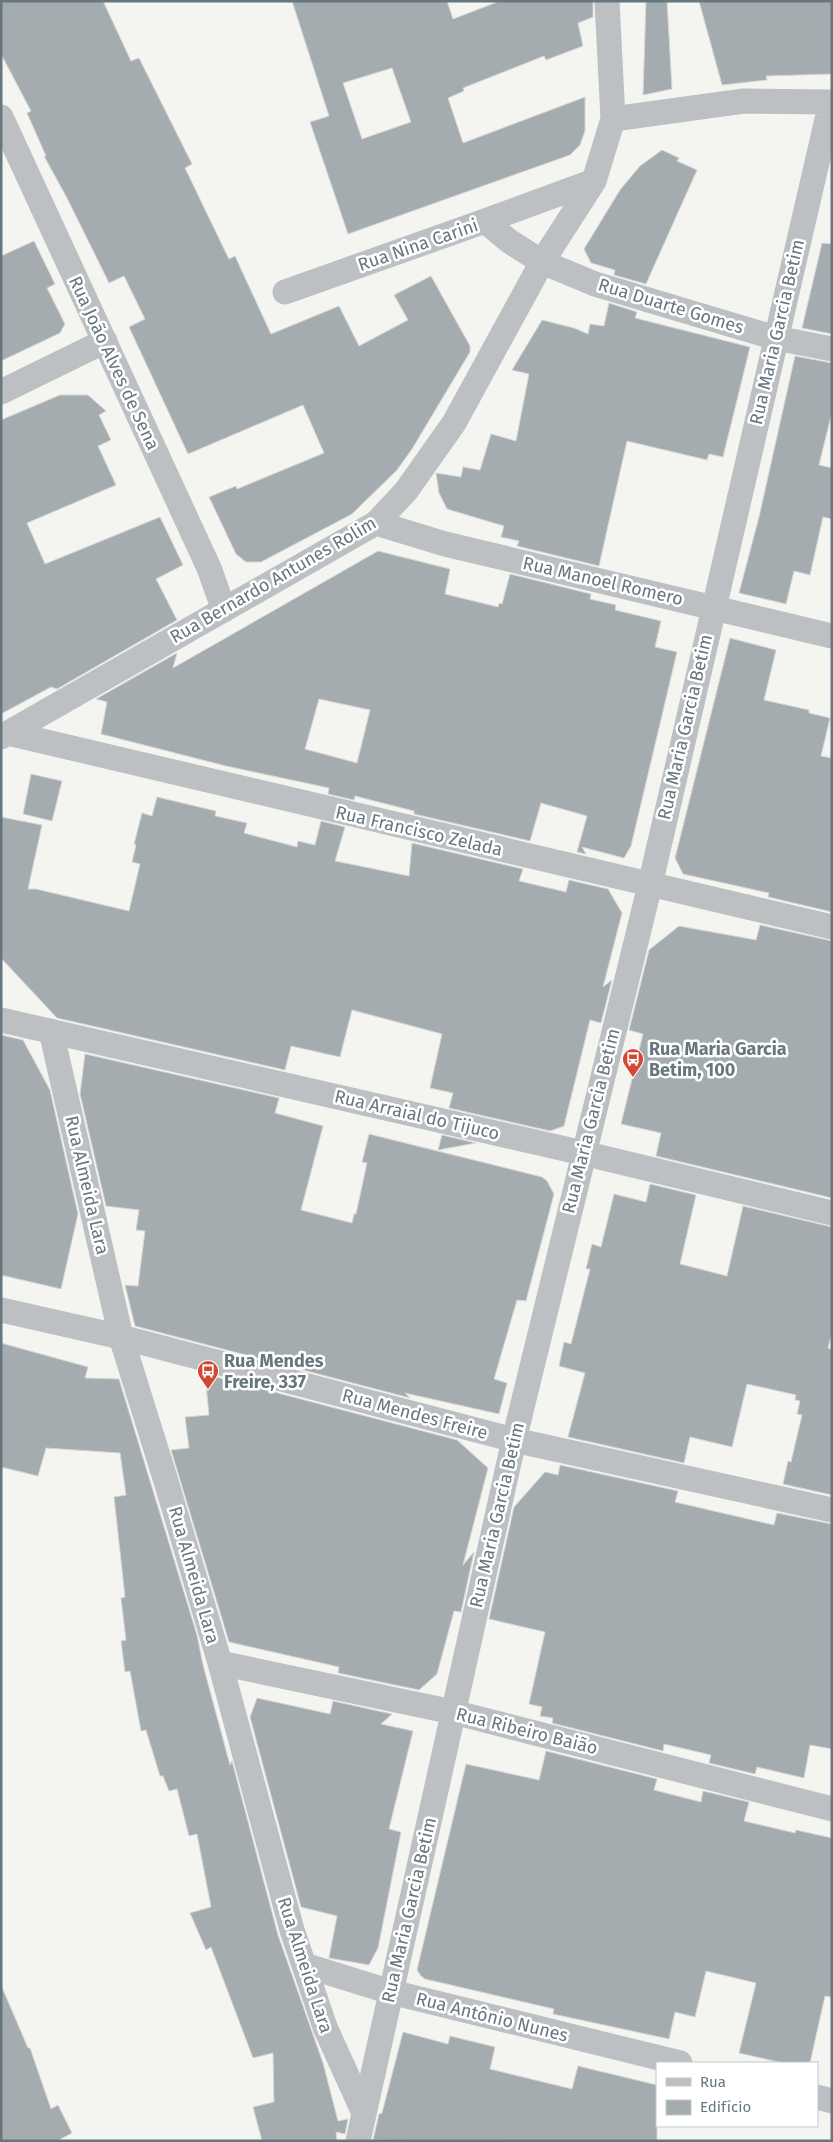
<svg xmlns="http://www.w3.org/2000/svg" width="833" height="2142" font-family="'Fira Sans',sans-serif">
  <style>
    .building { fill: #a4acb0; stroke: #d6d6d4; fill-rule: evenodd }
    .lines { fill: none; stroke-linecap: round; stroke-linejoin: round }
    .minor { stroke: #bcc0c3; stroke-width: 25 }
    .labels { text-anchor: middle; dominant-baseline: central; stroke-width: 5; stroke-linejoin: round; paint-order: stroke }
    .street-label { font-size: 18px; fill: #66777f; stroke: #fff }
    .poi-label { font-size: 18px; font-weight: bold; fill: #66777f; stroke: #fff; text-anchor: start }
  </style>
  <rect width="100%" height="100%" fill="#f4f4f1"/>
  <path class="building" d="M1 1H103L131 61 139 58 192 164 185 168 225 251 229 259 235 256 271 334 339 306 359 346 408 320 394 295 431 276 470 346V352L412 449 397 470 352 514 261 562H246L236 554 209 497 236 486 237 489 324 453 303 405 188 454 129 327 145 319 124 276 109 283 67 198 44 156H46L27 113 31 111 1 54Z
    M292 1H447L453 19 500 1H593V17L578 23 583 46 546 60 544 56 463 88 464 91 448 98 463 143 585 97V131L580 145 570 155 348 234 310 122 329 116ZM392 68 411 122 362 139 343 83Z
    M646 1H667L672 89 643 95Z
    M699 1H832V74L766 76 767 80 722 85Z
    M662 150 679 158 677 161 697 170 646 284 614 275 615 270 591 263 584 249 620 190 640 166Z
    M34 241 55 284 47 288 65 324 60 333 1 361V256Z
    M822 243 832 244V334L802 328Z
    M609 303 637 312 635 318 750 347 723 457 709 454 707 460 627 441 599 566 517 546 519 541 501 537 504 526 447 509 439 493 436 473 461 477 463 467 480 470 491 434 516 441 529 374 512 370 542 320 574 328 588 334 590 324 604 326Z
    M795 356 832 363V412L819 465 832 468V519L823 517 810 575 794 571 786 604 739 593 759 517Z
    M60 395H88L106 411 99 415 111 440 98 446 116 485 27 523 45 564 160 517 183 565 156 579 177 620 57 689 51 687 1 714V420Z
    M378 551 450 569 445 594 498 607 499 603 502 604 510 574 591 594 590 599 616 605 615 610 661 621 655 647 677 652 631 846 624 858 582 847 586 854 577 852 587 816 541 803 530 841 414 814V811L355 796 354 800 328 794 329 788 226 766 101 734 107 702 96 699 177 653 173 668ZM319 699 370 710 357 763 305 749Z
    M730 638 776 650 764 700 809 710V713L830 718 821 756 832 758V912L768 897 769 893 683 874 675 858Z
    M31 774 62 781 52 821 23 814Z
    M157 797 216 811 215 816 247 823 244 833 297 847 298 841 315 845 321 821 345 827 335 861 409 876 412 843 523 869 519 881 566 892 569 880 608 889 622 913 603 987 612 980 601 1023 590 1020 564 1126 550 1131 449 1108 453 1093 430 1088 442 1034 352 1010 340 1057 291 1046 285 1070 57 1018 1 958V817L42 825 28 889H36L129 911 140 864 132 862 136 845 134 844 142 813 152 816Z
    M760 925 832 941V1198L656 1156 661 1133 621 1124 643 1034 629 1030 649 950 679 926 756 940Z
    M1 1035 23 1040 50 1090 78 1214 61 1289 1 1275Z
    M85 1054 279 1098 275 1113 323 1126 301 1210 352 1223 354 1214H356L367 1163 362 1162 369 1134 542 1177 547 1181 554 1194 526 1301 517 1300 494 1379 507 1383 499 1414 405 1393 410 1398 135 1326 125 1285 138 1286 145 1231 136 1230 139 1210 106 1206 80 1094Z
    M442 1135 476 1143 438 1150Z
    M650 1184 696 1195 680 1264 727 1276 743 1206 832 1227V1332L828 1348 832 1350V1495L783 1484 788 1461 791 1462 802 1415 797 1414 800 1401 795 1400 796 1395 747 1384 732 1447 690 1437 684 1463 568 1437 585 1373 559 1366 564 1342 571 1344 590 1269H586L592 1244 601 1247 614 1194 646 1202Z
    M1 1343 88 1367 85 1378 119 1379 197 1635 203 1665 230 1765 232 1761 278 1935 323 2063 338 2121 348 2119 345 2134 336 2132 337 2141H262L253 2107 274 2102 273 2053 253 2058 211 1947 206 1950 190 1913 211 1907 197 1834 189 1836 177 1789 169 1791 163 1776H160L146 1730 141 1731 130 1671 125 1672 121 1641 126 1640 121 1598 125 1597 114 1497 126 1495 120 1453 46 1448 38 1476 1 1467Z
    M205 1374 457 1440 488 1468 463 1565 474 1552 461 1612 454 1611 437 1674 419 1690 338 1673 339 1667 229 1642 171 1450 189 1448 185 1417 209 1415Z
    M560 1465 678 1491 675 1502 774 1525 777 1513 832 1524V1749L810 1745 804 1778 757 1767 755 1774 709 1763 711 1755 664 1744 663 1751 552 1723 553 1718 540 1716 542 1707 529 1704 545 1632 489 1619 514 1507 545 1472 558 1475Z
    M257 1698 330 1714 333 1701 392 1714 381 1724 413 1731 389 1829 401 1832 378 1948 369 1965 329 1958 337 1916 301 1907 250 1717Z
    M546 1751 657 1779 654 1790 701 1802 703 1791 749 1802 744 1821 795 1833 796 1830 832 1838V1997L825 1996 810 2063H783L739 2053 756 1983 706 1971 695 2017 675 2012 669 2039 553 2014 554 2009 425 1979 421 1976 417 1970 466 1764 539 1780Z
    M1 1985 28 2048H30L51 2109 58 2105 72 2133 57 2141H1Z
    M403 2032 448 2044 450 2036 495 2047 490 2069 572 2089 578 2066 657 2085V2141L373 2140 379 2114 382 2113Z"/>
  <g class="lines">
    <path class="minor" d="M607 1 613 119
      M1 117 209 568 224 610
      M485 221 594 181
      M285 292 485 221 509 241 542 262 595 284 776 338 832 349
      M1 392 105 341
      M376 523 445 544 832 636
      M8 733 832 927
      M1 737 376 523 406 491 454 423 542 262 594 181 613 119 744 101 832 102
      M1 1020 583 1153 832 1213
      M51 1031 121 1337 165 1478 220 1663 292 1930 325 2027 363 2111
      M1 1310 121 1337 514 1440 832 1510
      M220 1663 453 1712 832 1809
      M304 1965 391 1992 680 2063
      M817 2097 832 2101
      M358 2141 514 1440 650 885 831 102"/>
  </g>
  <defs>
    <g id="bus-pin" transform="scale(1.125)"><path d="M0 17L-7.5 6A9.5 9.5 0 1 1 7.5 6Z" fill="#d34833" stroke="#fff"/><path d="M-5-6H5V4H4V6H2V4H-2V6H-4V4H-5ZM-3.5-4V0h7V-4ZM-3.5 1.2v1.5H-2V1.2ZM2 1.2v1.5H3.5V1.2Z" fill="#fff"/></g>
  </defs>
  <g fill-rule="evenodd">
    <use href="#bus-pin" x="633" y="1059"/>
    <use href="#bus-pin" x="208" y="1371"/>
  </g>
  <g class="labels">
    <g class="street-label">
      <text transform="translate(418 245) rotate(-19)">Rua Nina Carini</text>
      <text transform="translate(671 306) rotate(17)">Rua Duarte Gomes</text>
      <text transform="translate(777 332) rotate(-77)">Rua Maria Garcia Betim</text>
      <text transform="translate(114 363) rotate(65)">Rua João Alves de Sena</text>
      <text transform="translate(273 580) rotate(-30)">Rua Bernardo Antunes Rolim</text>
      <text transform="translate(603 581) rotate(13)">Rua Manoel Romero</text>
      <text transform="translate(685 727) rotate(-77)">Rua Maria Garcia Betim</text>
      <text transform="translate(419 831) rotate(13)">Rua Francisco Zelada</text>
      <text transform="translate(417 1115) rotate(13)">Rua Arraial do Tijuco</text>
      <text transform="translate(591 1121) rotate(-76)">Rua Maria Garcia Betim</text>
      <text transform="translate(87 1185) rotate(77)">Rua Almeida Lara</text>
      <text transform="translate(415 1414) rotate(15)">Rua Mendes Freire</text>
      <text transform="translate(497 1515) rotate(-77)">Rua Maria Garcia Betim</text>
      <text transform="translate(194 1575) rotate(74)">Rua Almeida Lara</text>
      <text transform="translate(527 1731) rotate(14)">Rua Ribeiro Baião</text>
      <text transform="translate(409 1910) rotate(-77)">Rua Maria Garcia Betim</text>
      <text transform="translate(305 1965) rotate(72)">Rua Almeida Lara</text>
      <text transform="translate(492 2017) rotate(14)">Rua Antônio Nunes</text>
    </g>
    <g class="poi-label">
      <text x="649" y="1049">Rua Maria Garcia<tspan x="649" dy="21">Betim, 100</tspan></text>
      <text x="224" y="1361">Rua Mendes<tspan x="224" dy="21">Freire, 337</tspan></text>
    </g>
  </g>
  <rect width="833" height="2142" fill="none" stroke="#66777f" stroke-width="5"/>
  <rect x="656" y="2062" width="162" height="65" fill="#ffffff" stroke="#c2c9cc"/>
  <rect x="666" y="2078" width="25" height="8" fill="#bcc0c3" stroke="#c2c9cc"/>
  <text x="700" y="2087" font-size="15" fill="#66777f">Rua</text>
  <rect x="666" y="2100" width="25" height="15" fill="#a4acb0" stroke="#c2c9cc"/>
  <text x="700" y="2112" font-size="15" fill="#66777f">Edifício</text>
</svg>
